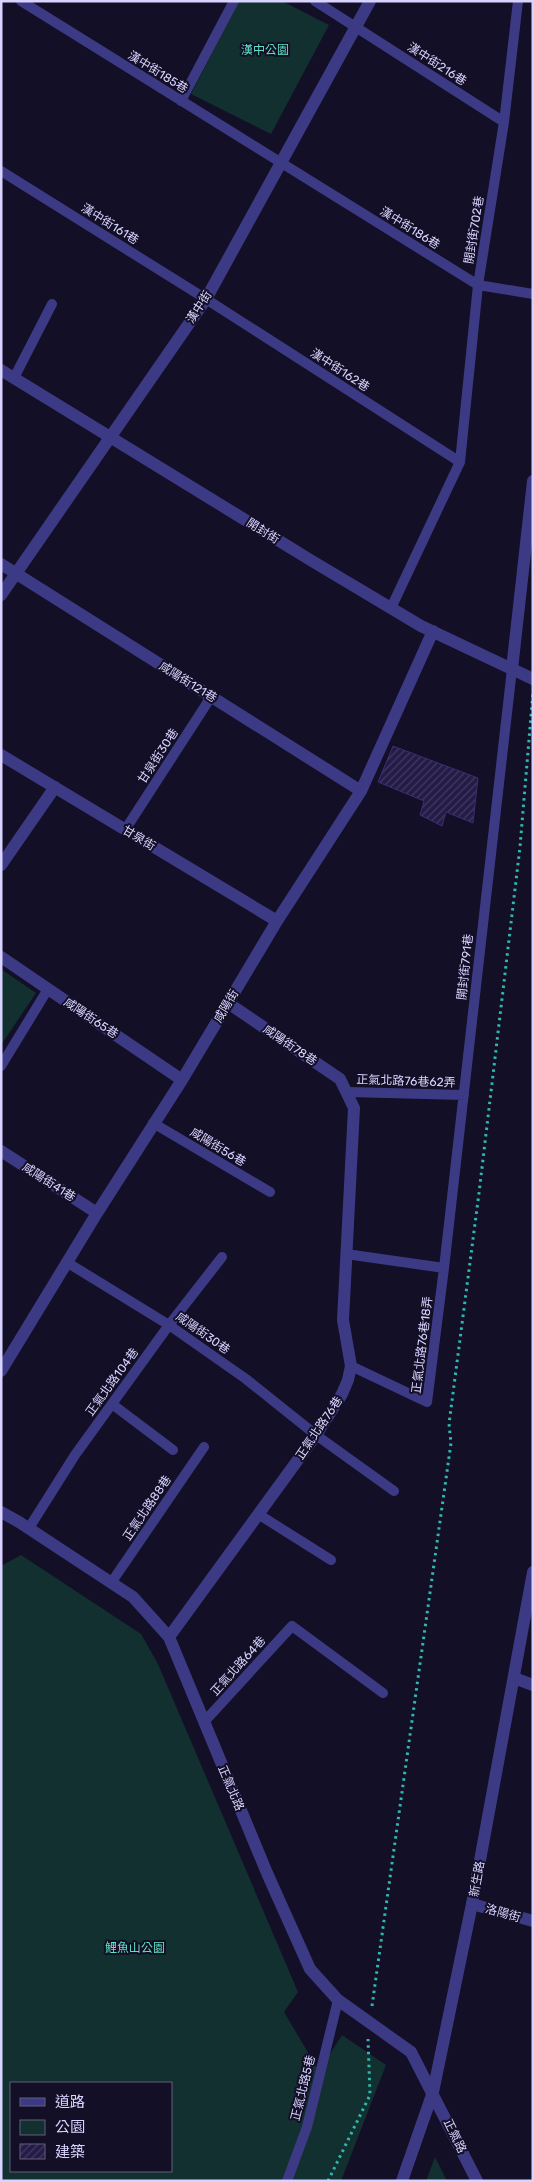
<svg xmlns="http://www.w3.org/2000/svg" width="534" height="2182" font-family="Rubik,'Noto Sans TC',sans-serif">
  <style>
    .green { fill: #12302f; fill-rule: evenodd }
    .building { fill: url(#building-hatch); stroke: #3b2d73 }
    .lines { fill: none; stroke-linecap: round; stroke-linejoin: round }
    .path { stroke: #2fb8b0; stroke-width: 3; stroke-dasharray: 2.5 4; stroke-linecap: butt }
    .service { stroke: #3d3a85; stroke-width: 10 }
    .minor { stroke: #3d3a85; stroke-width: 12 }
    .tertiary { stroke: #3d3a85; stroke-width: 12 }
    .labels { text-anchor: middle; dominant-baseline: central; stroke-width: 4; stroke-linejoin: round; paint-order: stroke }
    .park-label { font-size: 12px; fill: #5fe0c0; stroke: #130f26 }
    .street-label { font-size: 12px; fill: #d9d4ff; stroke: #130f26 }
  </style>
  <defs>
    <pattern id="building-hatch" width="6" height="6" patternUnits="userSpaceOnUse" patternTransform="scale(1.25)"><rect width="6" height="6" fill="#241b47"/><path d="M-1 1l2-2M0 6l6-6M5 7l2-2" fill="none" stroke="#433b63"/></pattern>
  </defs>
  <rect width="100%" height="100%" fill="#130f26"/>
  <path class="green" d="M239 1H282L329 25 271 134 191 94Z
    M1 969 36 993 1 1045Z
    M21 1555 141 1634 158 1664 298 1992 284 2012 319 2071 342 2035 386 2065 341 2181H1V1566ZM11 2083H171V2171H11Z
    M435 2157 447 2181H426Z"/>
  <path class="building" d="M393 746 478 778 473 823 446 812 442 826 420 815 424 801 378 782Z"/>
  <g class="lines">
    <path class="path" d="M372 2006 451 1443 449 1424 479 1193 520 847 533 692
      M328 2181 370 2095 368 2039"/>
    <path class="service" d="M21 1 478 285 533 294
      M315 1 504 122
      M181 101 234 1
      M1 171 206 299 460 462
      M14 378 52 304
      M391 608 460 462 478 285 504 122 518 1
      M125 830 211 697
      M1 1066 48 989
      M348 1092 464 1095
      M153 1123 270 1192
      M346 1254 444 1268
      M68 1263 169 1325 246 1379 316 1435 394 1491
      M351 1366 427 1402 444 1268 512 669
      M112 1404 173 1450
      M258 1514 331 1560
      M29 1528 75 1455 169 1325 222 1257
      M111 1583 204 1447
      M204 1722 292 1626 383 1693
      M287 2181 307 2127 338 2000"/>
    <path class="minor" d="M1 370 312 561 421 626 533 679
      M1 564 361 791
      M1 595 206 299 370 1
      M512 669 533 481
      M1 755 277 921
      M1 865 55 787
      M1 957 182 1080
      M1 1151 97 1213
      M1 1371 97 1213 182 1080 277 921 361 791 433 631
      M169 1637 316 1435 342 1394 348 1380 351 1366 343 1320 354 1108 340 1079 228 1003
      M514 1678 533 1685
      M472 1904 533 1921"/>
    <path class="tertiary" d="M1 1512 19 1522 133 1597 169 1637 267 1873 310 1969 338 2000 411 2052 477 2181
      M402 2181 433 2092 472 1904 533 1572"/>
  </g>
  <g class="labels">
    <g class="park-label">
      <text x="265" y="50">漢中公園</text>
      <text x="135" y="1948">鯉魚山公園</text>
    </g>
    <g class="street-label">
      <text transform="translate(437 64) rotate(33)">漢中街216巷</text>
      <text transform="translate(158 72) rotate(32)">漢中街185巷</text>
      <text transform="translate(110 224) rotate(32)">漢中街161巷</text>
      <text transform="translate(410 228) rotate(32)">漢中街186巷</text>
      <text transform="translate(474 230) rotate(-81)">開封街702巷</text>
      <text transform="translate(199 307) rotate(-57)">漢中街</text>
      <text transform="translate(340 370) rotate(33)">漢中街162巷</text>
      <text transform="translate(263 531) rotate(32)">開封街</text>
      <text transform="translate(188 682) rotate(32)">咸陽街121巷</text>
      <text transform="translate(158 756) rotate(-57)">甘泉街30巷</text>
      <text transform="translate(139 838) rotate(31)">甘泉街</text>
      <text transform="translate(465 967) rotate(-84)">開封街791巷</text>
      <text transform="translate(226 1006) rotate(-59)">咸陽街</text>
      <text transform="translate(91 1018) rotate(34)">咸陽街65巷</text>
      <text transform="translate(290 1045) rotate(34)">咸陽街78巷</text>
      <text transform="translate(406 1081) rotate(2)">正氣北路76巷62弄</text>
      <text transform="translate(218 1147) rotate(31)">咸陽街56巷</text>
      <text transform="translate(49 1182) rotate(33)">咸陽街41巷</text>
      <text transform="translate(203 1333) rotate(35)">咸陽街30巷</text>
      <text transform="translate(422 1345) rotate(-83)">正氣北路76巷18弄</text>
      <text transform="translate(112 1382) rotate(-54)">正氣北路104巷</text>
      <text transform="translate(319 1428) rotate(-56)">正氣北路76巷</text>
      <text transform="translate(147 1508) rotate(-56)">正氣北路88巷</text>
      <text transform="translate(238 1666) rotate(-48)">正氣北路64巷</text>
      <text transform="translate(231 1788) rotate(67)">正氣北路</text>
      <text transform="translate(477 1879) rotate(-80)">新生路</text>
      <text transform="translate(503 1913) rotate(16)">洛陽街</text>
      <text transform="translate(303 2088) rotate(-76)">正氣北路5巷</text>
      <text transform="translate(455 2136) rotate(64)">正氣路</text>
    </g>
  </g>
  <rect width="534" height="2182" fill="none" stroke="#d9d4ff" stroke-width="5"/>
  <rect x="10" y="2082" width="162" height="90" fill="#130f26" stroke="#625e7d"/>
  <rect x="20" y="2098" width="25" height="8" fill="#3d3a85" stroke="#625e7d"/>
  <text x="55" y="2107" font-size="15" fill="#d9d4ff">道路</text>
  <rect x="20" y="2120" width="25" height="15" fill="#12302f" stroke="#625e7d"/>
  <text x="55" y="2132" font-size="15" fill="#d9d4ff">公園</text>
  <rect x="20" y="2144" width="25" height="15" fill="url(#building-hatch)" stroke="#625e7d"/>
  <text x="55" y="2157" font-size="15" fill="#d9d4ff">建築</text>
</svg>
